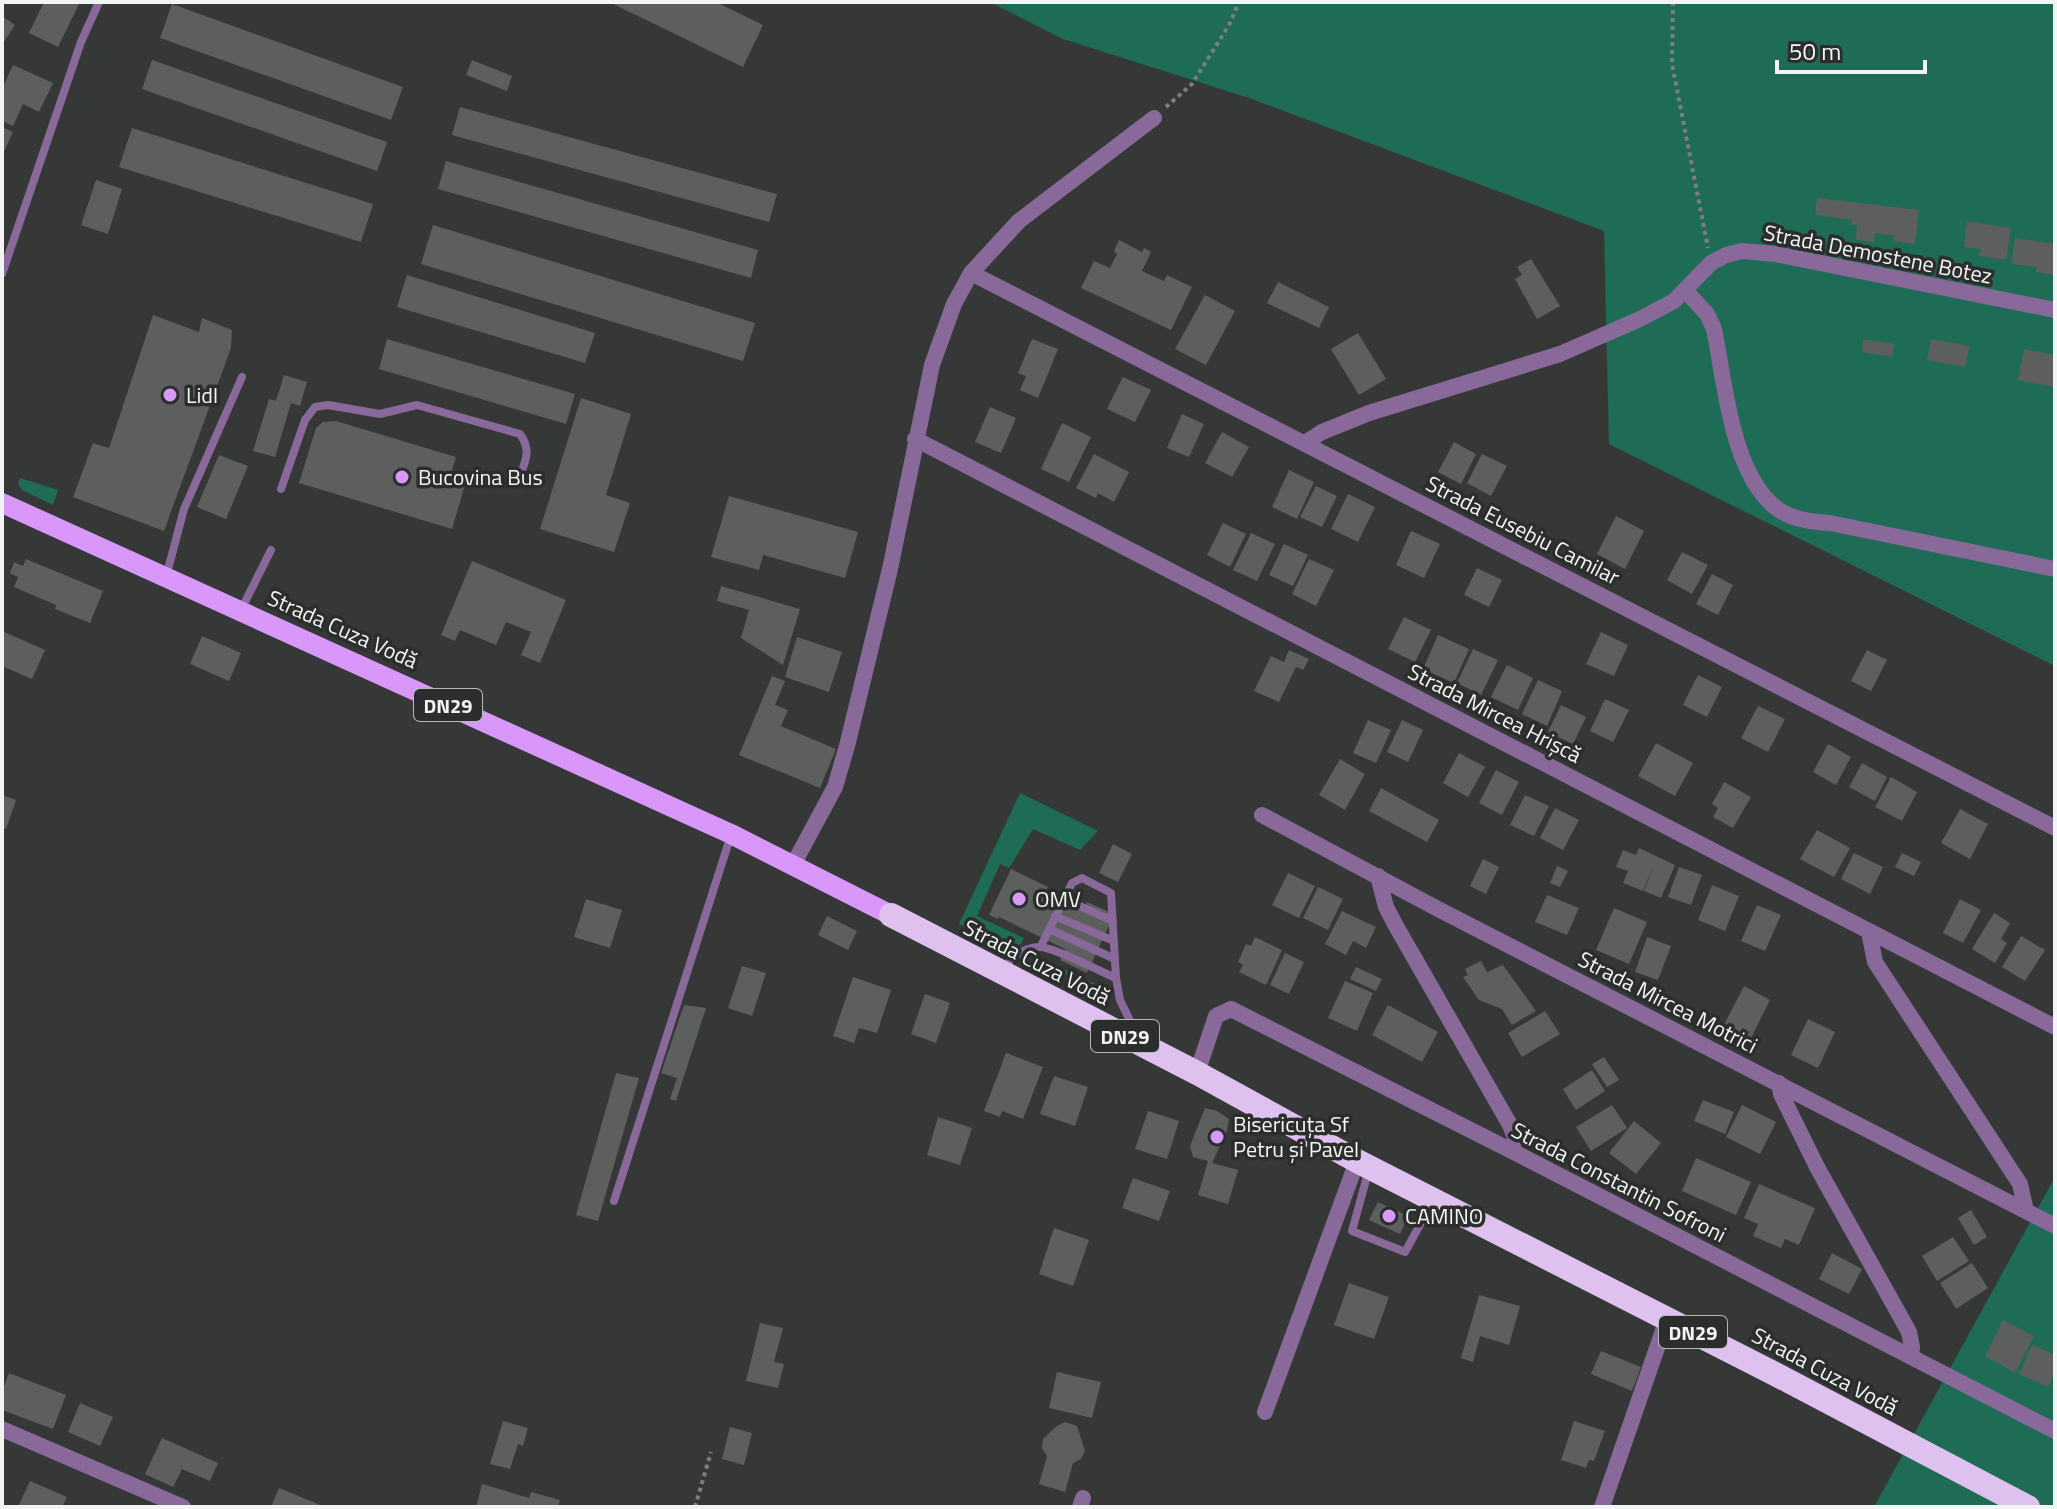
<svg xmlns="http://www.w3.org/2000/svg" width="2057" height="1509" font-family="'Titillium Web',sans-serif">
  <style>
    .green { fill: #1e6b56 }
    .building { fill: #5c5f5e }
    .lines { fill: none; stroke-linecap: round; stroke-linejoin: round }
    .path { stroke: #7c7f7e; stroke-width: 4; stroke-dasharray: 4 4; stroke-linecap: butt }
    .lane { stroke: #886999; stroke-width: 8 }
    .street { stroke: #886999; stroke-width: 16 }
    .primary { stroke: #d897f9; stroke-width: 20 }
    .highway { stroke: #dfc1f0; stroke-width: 24 }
    .poi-dot { fill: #d89af8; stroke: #2b2e2d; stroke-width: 3 }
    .labels { text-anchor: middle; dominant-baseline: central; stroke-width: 7; stroke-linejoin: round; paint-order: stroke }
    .shield { fill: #2b2e2d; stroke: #b7b9b9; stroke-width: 2 }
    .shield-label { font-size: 20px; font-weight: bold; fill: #f3f5f5 }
    .street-label { font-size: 22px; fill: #f3f5f5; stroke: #2b2e2d }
    .poi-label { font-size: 22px; fill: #f3f5f5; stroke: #2b2e2d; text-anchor: start }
  </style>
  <rect width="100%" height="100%" fill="#353837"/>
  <path class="green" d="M990 2H2055V666L1609 444 1604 231 1249 98 1063 39Z
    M20 478 58 490 53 505 22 490 18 484Z
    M1020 793 1098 831 1080 850 1033 829 1009 868 1000 864 977 916 1024 938 1021 944 1008 948 959 924Z
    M1043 959 1096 984 1101 992 1034 960Z
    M2055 1177V1507H1874Z"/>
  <path class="building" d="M44 2H80L58 47 29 33Z
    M609 2H716L763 25 743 67Z
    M172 4 403 87 391 120 160 38Z
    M2 16 15 25 2 45Z
    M152 60 387 142 377 171 142 89Z
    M472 60 512 76 507 91 466 75Z
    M13 65 53 83 39 112 23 104 13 126 2 121V89Z
    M460 107 777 194 769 222 452 135Z
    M2 127 13 132 2 156Z
    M132 128 373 204 361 242 119 167Z
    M446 161 758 250 751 278 438 189Z
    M96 180 122 189 108 234 81 225Z
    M1817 198 1919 210 1915 244 1893 241 1894 236 1875 233 1874 242 1856 240 1857 225H1851L1852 220 1815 215Z
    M1967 221 2011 228 2006 260 1979 256 1980 249 1964 247Z
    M433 225 755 323 743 361 421 264Z
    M2015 238 2055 244V275L2036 272 2037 267 2011 264Z
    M1119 240 1142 252 1144 248 1151 252 1142 271 1164 281 1167 275 1192 287 1171 330 1081 288 1094 261 1110 268 1117 254 1114 251Z
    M1531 259 1560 306 1537 319 1515 279 1522 275 1517 267Z
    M407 275 595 333 585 363 397 307Z
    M1278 282 1329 307 1319 328 1267 303Z
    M1205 295 1235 311 1206 365 1175 349Z
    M153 315 199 332 202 318 232 330 231 348 164 531 73 497 93 443 109 448Z
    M1358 333 1386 379 1359 395 1331 349Z
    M387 339 575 394 566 424 379 369Z
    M1032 339 1058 349 1038 398 1020 390 1026 376 1018 373Z
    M1863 339 1894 344 1892 357 1862 352Z
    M1931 339 1970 346 1965 367 1927 360Z
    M2024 349 2055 355V387L2018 380Z
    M284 375 307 382 300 406 291 403 275 457 253 451 269 399 276 401Z
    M1123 377 1151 390 1135 422 1107 409Z
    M581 398 631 414 606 495 630 503 614 552 540 529Z
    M990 407 1016 418 1001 453 975 442Z
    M1182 414 1204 424 1189 457 1167 448Z
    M336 421 456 457 449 480 465 485 452 529 299 483 316 428 323 422Z
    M1062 423 1091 437 1069 482 1041 469Z
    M1222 432 1249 447 1232 477 1205 463Z
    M1454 442 1476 454 1461 484 1438 472Z
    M1094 454 1129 472 1114 502 1098 493 1096 498 1076 488Z
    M1482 454 1507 466 1491 496 1467 483Z
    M219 455 248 466 226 519 197 507Z
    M1289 470 1314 482 1297 519 1272 507Z
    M1316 486 1337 496 1322 527 1300 517Z
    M1348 494 1375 507 1358 542 1331 529Z
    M729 496 858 532 845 578 763 555 759 570 711 557Z
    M1616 516 1644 531 1625 569 1597 554Z
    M1223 523 1246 534 1230 567 1207 555Z
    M1411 531 1440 544 1424 578 1396 565Z
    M1251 533 1275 544 1257 581 1233 570Z
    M1284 544 1308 555 1293 586 1269 575Z
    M1682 552 1708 565 1692 594 1667 580Z
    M26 559 103 591 90 623 55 609 56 605 14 587 18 577 10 573 14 562 23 566Z
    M1309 559 1334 570 1316 606 1292 594Z
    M472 561 566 600 540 663 521 655 531 632 506 622 496 645 460 630 455 641 441 635Z
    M1477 568 1502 580 1489 607 1464 595Z
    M1712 574 1733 585 1718 615 1696 604Z
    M721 586 800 609 783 665 741 638 749 610 717 601Z
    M1404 617 1431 630 1415 662 1388 649Z
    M2 631 45 650 32 679 2 666Z
    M1601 632 1628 645 1614 676 1586 664Z
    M1438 635 1469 649 1454 683 1423 669Z
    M202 636 241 653 229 681 190 664Z
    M797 637 842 652 829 692 785 677Z
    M1473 649 1498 660 1481 695 1457 683Z
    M1289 650 1309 659 1303 670 1296 667 1279 702 1254 691 1271 656 1284 662Z
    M1867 650 1887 660 1871 691 1851 681Z
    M1507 665 1533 678 1518 710 1491 697Z
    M1698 675 1722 687 1707 717 1683 705Z
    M772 676 785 681 775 705 788 710 781 726 836 749 820 788 739 755Z
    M1538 680 1562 691 1547 726 1522 714Z
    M1605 699 1629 710 1613 742 1590 731Z
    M1561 705 1586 717 1573 744 1548 732Z
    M1758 706 1785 719 1768 752 1741 738Z
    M1368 720 1391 730 1376 763 1353 753Z
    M1402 720 1423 730 1408 762 1387 752Z
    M1656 743 1693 763 1675 796 1638 776Z
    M1828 744 1851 757 1836 785 1813 772Z
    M1459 753 1485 767 1468 797 1443 783Z
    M1340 759 1365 774 1345 810 1319 795Z
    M1862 763 1887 777 1875 801 1849 787Z
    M1496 770 1519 782 1502 815 1479 803Z
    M1891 777 1917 792 1902 821 1875 807Z
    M1724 782 1751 797 1733 828 1713 817 1718 808 1712 804Z
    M1381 788 1439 820 1427 842 1369 811Z
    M2 795 16 800 6 829 2 828Z
    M1525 795 1549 806 1534 836 1510 825Z
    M1555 808 1579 820 1563 850 1540 838Z
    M1960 809 1988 824 1970 859 1941 843Z
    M1817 830 1850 848 1834 877 1800 859Z
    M1113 844 1132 854 1118 882 1099 873Z
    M1639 848 1675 865 1661 898 1644 891 1654 864 1643 891 1623 883 1628 871 1616 867 1623 850 1636 855Z
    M1854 853 1883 867 1870 894 1841 879Z
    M1902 853 1921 862 1914 876 1895 867Z
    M1483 859 1499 867 1486 894 1470 886Z
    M1557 866 1568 871 1560 887 1550 883Z
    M1679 867 1702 875 1691 905 1668 897Z
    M1011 869 1048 887 1045 894 1082 911 1087 902 1114 914 1087 973 1060 960 1065 949 999 917 998 919 989 915Z
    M1288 873 1315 886 1299 918 1272 905Z
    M1712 885 1739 896 1725 931 1698 920Z
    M1318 887 1343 899 1328 930 1303 918Z
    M1547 895 1579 908 1567 935 1535 922Z
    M586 899 622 910 610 948 574 937Z
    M1960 899 1981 910 1963 943 1943 933Z
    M1757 905 1781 915 1765 951 1741 941Z
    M1614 908 1647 922 1629 964 1596 950Z
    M1342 911 1376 927 1366 948 1353 941 1346 955 1325 944Z
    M1994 913 2010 923 2001 939 2007 943 1995 963 1972 949Z
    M827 916 857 931 848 950 818 935Z
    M2021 936 2045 950 2025 981 2002 967Z
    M1255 937 1282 950 1266 985 1239 972 1243 965 1238 962 1246 944 1251 946Z
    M1647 937 1671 946 1658 980 1635 972Z
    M1285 953 1304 962 1289 994 1270 985Z
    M1481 961 1487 972 1503 965 1536 1011 1512 1025 1502 1009 1479 1000 1463 977 1468 975 1465 969Z
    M742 966 766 973 752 1016 728 1008Z
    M1356 967 1382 979 1376 991 1350 979Z
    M853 977 891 990 877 1033 859 1028 854 1043 833 1036Z
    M1345 981 1373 993 1357 1031 1328 1018Z
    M1744 986 1770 1000 1751 1038 1724 1025Z
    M925 994 950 1003 936 1043 911 1034Z
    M684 1005 706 1008 676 1101 670 1099 677 1078 661 1073Z
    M1388 1005 1438 1032 1422 1062 1372 1035Z
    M1545 1011 1560 1034 1522 1057 1508 1033Z
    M1808 1019 1835 1032 1818 1068 1791 1055Z
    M1006 1053 1043 1067 1023 1119 1002 1111 1000 1117 984 1111Z
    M1604 1057 1619 1080 1607 1087 1592 1064Z
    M1592 1070 1605 1091 1576 1110 1563 1089Z
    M616 1073 639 1078 598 1221 576 1215Z
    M1054 1076 1088 1087 1075 1126 1040 1114Z
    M1703 1100 1734 1112 1725 1134 1694 1121Z
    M1612 1105 1627 1128 1591 1151 1576 1127Z
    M1742 1105 1776 1122 1760 1154 1726 1137Z
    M1205 1108 1217 1111 1229 1119 1227 1131 1212 1163 1238 1170 1228 1204 1198 1195 1208 1161 1193 1157 1190 1146Z
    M1148 1111 1179 1121 1167 1159 1135 1149Z
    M938 1117 972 1128 960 1165 927 1155Z
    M1634 1121 1661 1143 1636 1174 1609 1153Z
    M1696 1158 1751 1182 1736 1215 1682 1191Z
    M1133 1178 1170 1191 1159 1221 1122 1208Z
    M1759 1184 1815 1208 1799 1245 1785 1239 1781 1248 1753 1236 1758 1224 1744 1218Z
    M1378 1202 1408 1216 1400 1234 1369 1220Z
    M1971 1210 1987 1237 1974 1245 1958 1218Z
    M1054 1228 1089 1240 1073 1286 1039 1274Z
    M1953 1237 1969 1261 1937 1281 1922 1256Z
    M1832 1253 1862 1269 1849 1294 1819 1279Z
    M1972 1263 1988 1288 1956 1309 1940 1283Z
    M1349 1283 1389 1297 1374 1339 1334 1325Z
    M1479 1295 1520 1306 1509 1345 1480 1336 1473 1362 1461 1358Z
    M2003 1320 2034 1336 2015 1373 1985 1356Z
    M760 1323 783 1328 774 1362 784 1364 778 1388 746 1381Z
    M2032 1345 2055 1355V1372L2048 1387 2019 1374Z
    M1601 1351 1641 1367 1632 1391 1591 1374Z
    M1057 1372 1101 1382 1092 1418 1049 1408Z
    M9 1373 66 1395 53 1429 2 1410V1392Z
    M80 1403 113 1417 100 1446 68 1432Z
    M503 1421 528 1428 523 1446 518 1444 510 1469 490 1464Z
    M1574 1421 1605 1431 1594 1461 1589 1460 1586 1468 1561 1460Z
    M1065 1422 1077 1426 1085 1451 1081 1459 1073 1463 1065 1492 1039 1484 1047 1456 1042 1448 1043 1439 1057 1426Z
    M730 1427 752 1433 744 1465 722 1459Z
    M162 1438 218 1463 210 1481 182 1469 173 1487 145 1474Z
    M30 1481 67 1497 62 1507H18Z
    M482 1484 529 1498 531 1492 560 1500 558 1507H476Z
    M279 1488 325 1507H271Z"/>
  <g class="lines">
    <path class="path" d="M1673 2 1672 64 1708 248
      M1166 107 1192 84 1229 25 1239 2
      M695 1507 711 1452"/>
    <path class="lane" d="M2 274 81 42 99 2
      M281 489 305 420 315 407 328 405 380 414 417 405 520 434C532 450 525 462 519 479
      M166 577 184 509 242 377
      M241 610 271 550
      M1064 899 1113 921
      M1055 916 1114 941
      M1049 929 1115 959
      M1041 946 1072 883 1082 878 1111 893 1116 978
      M1003 971C1010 957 1023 948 1039 947 1051 946 1102 972 1116 978L1120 1000 1137 1035
      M1369 1169 1352 1231 1405 1252 1432 1203
      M614 1201 731 835"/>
    <path class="street" d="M971 273 2055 828
      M1685 290 1707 314 1714 329C1725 381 1731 480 1782 512 1796 520 1813 522 1830 523L2055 569
      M915 439 2055 1027
      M1305 443 1322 432 1369 413 1560 354 1640 319 1674 301 1711 263 1726 255 1742 251 1775 254 2055 310
      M1262 815 1438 909 2055 1226
      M793 865 835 787 847 746 890 569 932 365 954 304 971 273 1019 221 1154 118
      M1378 876 1386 907 1396 926 1510 1125 1515 1138 1512 1151
      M1869 932 1875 962 2020 1184 2026 1211
      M1197 1073 1216 1016 1231 1009 1512 1151 2055 1431
      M1779 1083 1781 1094 1817 1167 1909 1332 1912 1347 1911 1355
      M1265 1412 1357 1161
      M2 1429 183 1507
      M1080 1507 1083 1498
      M1602 1507 1667 1319"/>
    <path class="primary" d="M2 503 731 834 891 915"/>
    <path class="highway" d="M891 915 1197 1073 1357 1161 1777 1375 2028 1507"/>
  </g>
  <g class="poi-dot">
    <circle cx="170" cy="395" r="8"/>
    <circle cx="402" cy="477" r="8"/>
    <circle cx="1019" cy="899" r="8"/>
    <circle cx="1217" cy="1137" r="8"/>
    <circle cx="1389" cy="1216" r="8"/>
  </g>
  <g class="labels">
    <g class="shield">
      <rect x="414" y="689" width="68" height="32" rx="6"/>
      <rect x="1091" y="1020" width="68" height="32" rx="6"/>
      <rect x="1659" y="1316" width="68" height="32" rx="6"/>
    </g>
    <g class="shield-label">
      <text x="448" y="705">DN29</text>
      <text x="1125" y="1036">DN29</text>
      <text x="1693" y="1332">DN29</text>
    </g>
    <g class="street-label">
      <text transform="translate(1878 254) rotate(11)">Strada Demostene Botez</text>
      <text transform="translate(1523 530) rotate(27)">Strada Eusebiu Camilar</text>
      <text transform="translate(343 629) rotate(24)">Strada Cuza Vodă</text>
      <text transform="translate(1495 713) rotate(27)">Strada Mircea Hrișcă</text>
      <text transform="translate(1037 962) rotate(27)">Strada Cuza Vodă</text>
      <text transform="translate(1668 1002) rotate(27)">Strada Mircea Motrici</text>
      <text transform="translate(1619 1182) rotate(27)">Strada Constantin Sofroni</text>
      <text transform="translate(1825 1371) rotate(28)">Strada Cuza Vodă</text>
    </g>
    <g class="poi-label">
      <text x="186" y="395">Lidl</text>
      <text x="418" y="477">Bucovina Bus</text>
      <text x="1035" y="899">OMV</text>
      <text x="1233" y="1124">Bisericuța Sf<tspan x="1233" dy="25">Petru și Pavel</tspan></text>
      <text x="1405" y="1216">CAMINO</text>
    </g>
  </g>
  <rect width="2057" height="1509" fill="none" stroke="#f3f5f5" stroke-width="8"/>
  <path d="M1777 60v12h148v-12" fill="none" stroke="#f3f5f5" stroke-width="4"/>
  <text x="1789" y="60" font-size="24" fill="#f3f5f5" stroke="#2b2e2d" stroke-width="6" paint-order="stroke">50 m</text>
</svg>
